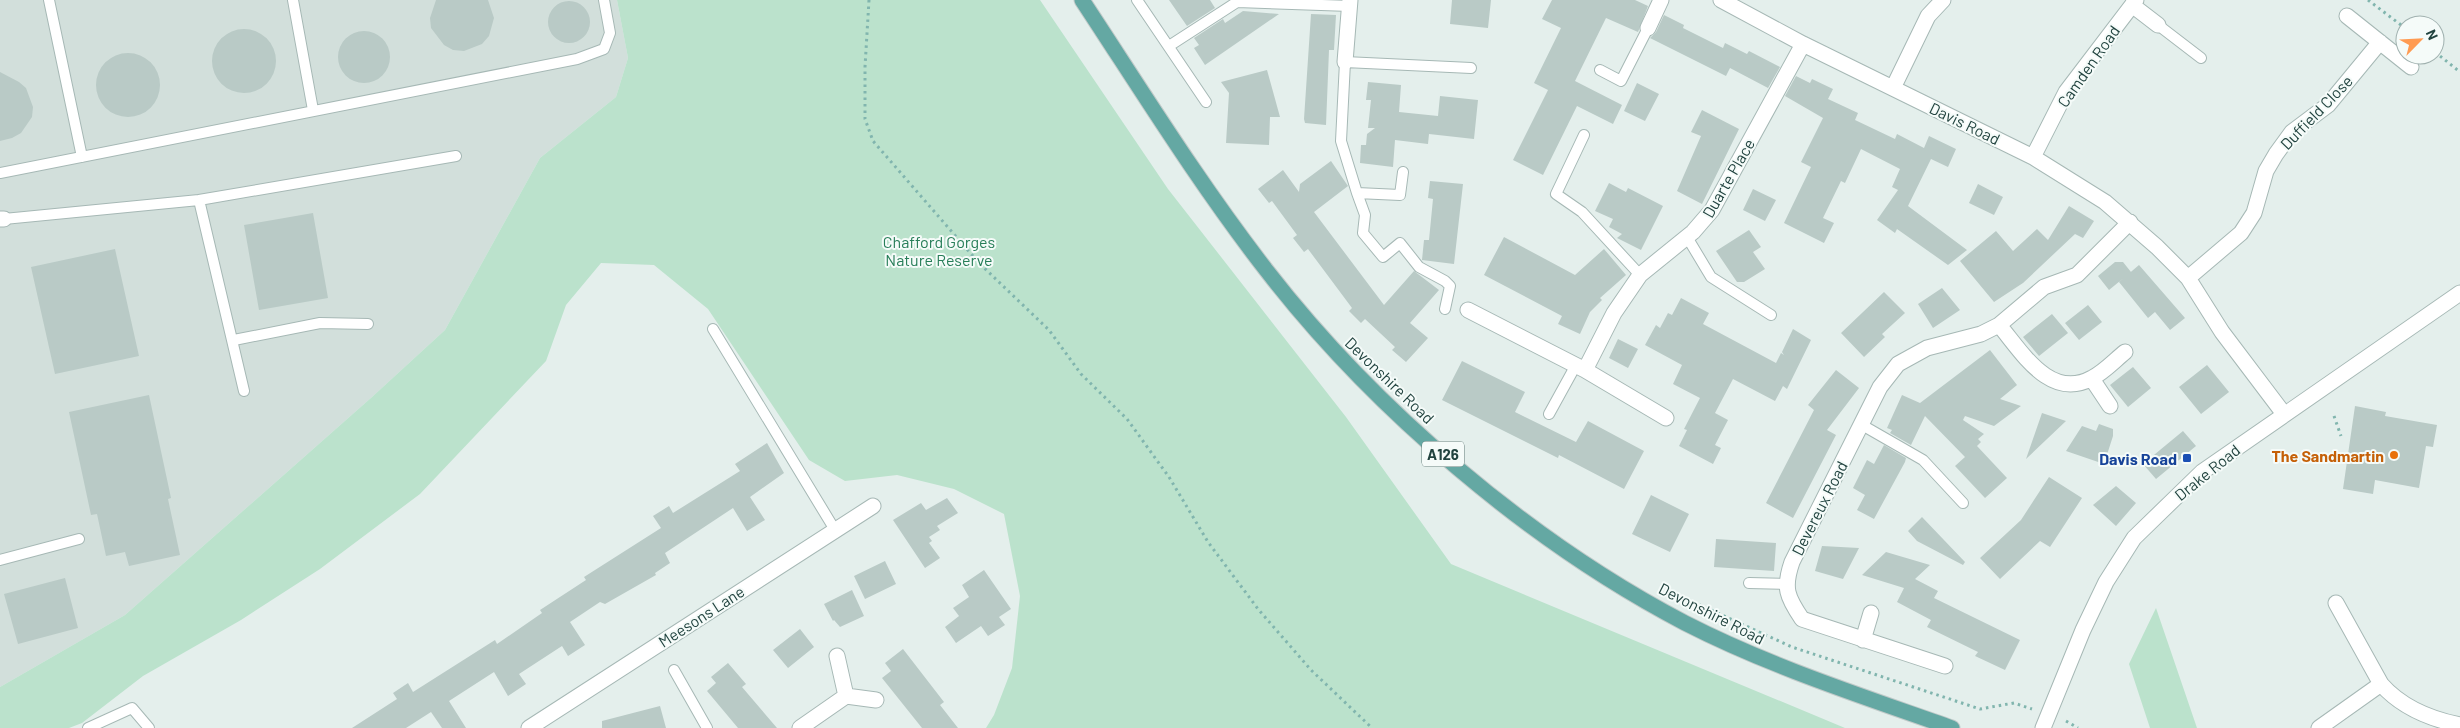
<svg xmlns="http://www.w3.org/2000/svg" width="2460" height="728" font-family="Barlow,sans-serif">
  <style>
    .built { fill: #d2dfdb }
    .green { fill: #bbe2cc }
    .building { fill: #b9cac6 }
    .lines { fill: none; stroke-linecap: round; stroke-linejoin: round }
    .service-casing { stroke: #a6b8b5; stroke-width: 12 }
    .minor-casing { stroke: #a6b8b5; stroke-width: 17 }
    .tertiary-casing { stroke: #a6b8b5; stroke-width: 17 }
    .primary-casing { stroke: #c1cac9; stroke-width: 17 }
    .path { stroke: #81b5ae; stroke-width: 3; stroke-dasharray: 2.5 4; stroke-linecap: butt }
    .service { stroke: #fff; stroke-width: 10 }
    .minor { stroke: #fff; stroke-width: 15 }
    .tertiary { stroke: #fff; stroke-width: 15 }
    .primary { stroke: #64a8a3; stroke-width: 15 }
    .food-dot { fill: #e8710a; stroke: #f5fbf9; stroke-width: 2 }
    .transit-dot { fill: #1a4fb4; stroke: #f5fbf9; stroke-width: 2 }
    .labels { text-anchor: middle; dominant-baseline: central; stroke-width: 4; stroke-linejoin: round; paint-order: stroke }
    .shield { fill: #f5fbf9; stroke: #617a77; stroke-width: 1 }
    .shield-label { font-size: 15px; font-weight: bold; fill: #21433f }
    .street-label { font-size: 16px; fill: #21433f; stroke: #f5fbf9 }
    .park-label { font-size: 16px; fill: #277e58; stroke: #f5fbf9 }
    .food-label { font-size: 16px; font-weight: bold; fill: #c56008; stroke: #f5fbf9; text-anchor: end }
    .transit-label { font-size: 16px; font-weight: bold; fill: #164399; stroke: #f5fbf9; text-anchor: end }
  </style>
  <rect width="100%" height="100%" fill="#e4efec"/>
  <path class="built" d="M0 0H617L628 58 616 97 540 158 445 330 372 397 125 615 0 687Z"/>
  <path class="green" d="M617 0H1040L1168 189 1346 417 1451 564 1845 728H986L994 715 1012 668 1020 596 1004 514 954 489 897 475 845 481 809 460 708 309 654 265 601 263 566 305 546 361 420 494 320 569 241 620 143 676 82 723 69 728H0V687L125 615 372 397 445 330 540 158 616 97 628 58Z
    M2156 608 2197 728H2150L2129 664Z"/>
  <path class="building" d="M436 0H488L494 18 489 36 482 44 464 51 453 50 444 45 431 28 430 18Z
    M1169 0H1210L1215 8 1187 26Z
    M1452 0H1491L1488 28 1450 24Z
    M1552 0H1635L1648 6 1638 32 1606 18 1575 81 1622 105 1613 124 1577 106 1543 175 1513 160 1548 90 1534 83 1561 28 1542 19Z
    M548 22a21 21 0 1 1 42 0a21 21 0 1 1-42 0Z
    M1243 11 1279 14 1205 65 1194 48 1199 45 1194 38 1223 19 1225 23Z
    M1311 14 1336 15 1334 50H1329L1326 125 1305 123 1304 119Z
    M1664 15 1684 25 1683 28 1723 48 1725 43 1747 54 1749 51 1780 67 1768 88 1730 68 1726 76 1650 38 1656 32Z
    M212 61a32 32 0 1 1 64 0a32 32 0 1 1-64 0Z
    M338 57a26 26 0 1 1 52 0a26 26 0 1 1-52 0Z
    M96 85a32 32 0 1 1 64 0a32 32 0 1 1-64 0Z
    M1267 70 1280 117H1270L1269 145 1226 143 1229 93 1221 82Z
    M0 72 19 82 26 88 33 107 32 117 21 133 12 138 0 141Z
    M1796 76 1810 83 1812 79 1833 89 1828 99 1858 113 1855 120 1895 139 1897 134 1924 148 1929 136 1956 149 1948 167 1931 159 1908 206 1967 250 1948 265 1897 229 1895 233 1877 220 1898 190 1892 187 1900 169 1861 149 1845 183 1841 181 1823 218 1834 223 1824 243 1784 223 1811 167 1801 162 1823 118 1785 96Z
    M1368 82 1401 85 1399 112 1438 116 1440 96 1478 100 1474 139 1429 134 1428 144 1395 140 1393 167 1360 163 1361 145H1366L1367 134 1375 128H1368L1371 100H1366Z
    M1637 83 1659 94 1645 121 1624 111Z
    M1702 110 1739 129 1702 204 1677 191 1701 136 1691 132Z
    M1331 161 1348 186 1314 212 1384 305 1414 271 1439 290 1410 323 1428 338 1406 362 1392 350 1395 347 1365 319 1361 323 1349 311 1352 308 1308 249 1304 252 1293 238 1297 235 1272 201 1269 203 1258 189 1283 170 1299 192 1300 184Z
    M1430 181 1463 184 1454 264 1422 260 1424 240H1429L1433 199 1428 198Z
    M1609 183 1626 192 1628 188 1663 206 1641 250 1617 238 1622 234 1609 227 1613 219 1595 211Z
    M1978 184 2003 197 1994 215 1969 203Z
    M1753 189 1776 200 1765 221 1743 210Z
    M2069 206 2094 221 2083 238 2075 234 2023 283 1994 302 1960 261 1996 231 2013 251 2037 229 2048 240Z
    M313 213 328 298 259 310 244 225Z
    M1749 230 1761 247 1753 252 1765 269 1744 282H1737L1716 251Z
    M1504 237 1575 275 1604 249 1626 275 1600 298 1602 300 1590 312 1580 334 1558 324 1562 316 1484 275Z
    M115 249 139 356 55 374 31 267Z
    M2115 262H2123L2131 272 2109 290 2098 276Z
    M2139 265 2185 318 2170 330 2155 312 2148 318 2119 282Z
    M1942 288 1960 310 1933 328 1918 304Z
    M1884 292 1905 313 1882 334 1885 337 1864 357 1841 333Z
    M1681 298 1709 313 1703 324 1776 363 1781 353 1784 355 1782 352 1793 329 1811 340 1787 389 1783 386 1775 401 1733 379 1715 413 1728 420 1715 445 1721 448 1713 464 1679 446 1687 430 1684 429 1700 398 1673 384 1682 365 1645 345 1656 325 1660 328 1668 313 1672 315Z
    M2088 305 2102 322 2079 340 2065 323Z
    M2052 314 2068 333 2039 356 2023 337Z
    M1618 339 1638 349 1628 368 1609 358Z
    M1990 350 2017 385 2000 399 2021 406 1994 426 1965 416 1963 420 1984 434 1978 439 1981 442 1973 450 1977 446 2007 478 1985 498 1955 466 1965 457 1925 416 1911 445 1890 433 1892 430 1887 428 1902 395 1920 403Z
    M1462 361 1525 392 1515 412 1576 442 1588 421 1644 451 1624 489 1559 455 1558 458 1442 400Z
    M2207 365 2229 392 2201 414 2179 387Z
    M2133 367 2151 388 2128 407 2110 385Z
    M1836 370 1859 388 1827 430 1836 435 1793 518 1766 503 1814 410 1808 405Z
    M149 395 171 498 168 499 180 555 129 566 125 552 106 556 97 514 91 515 69 412Z
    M2355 406 2386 412 2385 416 2437 425 2433 447 2426 446 2419 488 2375 480 2373 494 2343 489Z
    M2042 413 2066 421 2026 459Z
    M2099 424 2113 429V436L2104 464 2066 451 2082 426 2096 431Z
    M2183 431 2196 446 2156 479 2143 464Z
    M767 443 784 473 750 497 765 520 747 531 733 508 665 553 670 563 655 573 656 575 605 604 600 602 570 622 585 645 568 656 562 646 519 674 526 684 508 696 494 672 449 701 466 728H442L431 712 406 728H352L397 699 393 693 408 683 413 692 495 640 497 644 542 613 540 610 586 580 584 577 661 528 653 516 669 506 673 513 740 471 735 464Z
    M1884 445 1906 458 1905 462 1874 519 1857 510 1865 495 1853 488 1867 460 1874 464Z
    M2049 477 2082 498 2050 547 2040 541 2000 579 1980 558 2021 520Z
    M2116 486 2136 503 2116 526 2093 505Z
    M1651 495 1689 514 1670 552 1632 534Z
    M947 498 958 513 937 526 940 530 929 537 932 541 929 543 940 558 925 568 893 520 921 503 926 510Z
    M1922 517 1965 562 1963 565 1917 541 1908 531Z
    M1716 539 1776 543 1774 571 1714 567Z
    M1822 546 1859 548 1843 579 1815 571Z
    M1886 552 1930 565 1915 579 1938 591 1934 598 2020 640 2005 670 1975 656 1978 652 1927 627 1931 620 1897 602 1904 588 1862 575Z
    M885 561 896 584 865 599 854 576Z
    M984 570 1011 609 999 617 1005 625 988 636 981 626 956 643 945 627 959 616 953 608 969 597 962 585Z
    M65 578 78 628 18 644 4 594Z
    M852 590 864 616 840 627 834 620 833 621 824 604Z
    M800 629 814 647 788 668 773 650Z
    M903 649 944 702 940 705 958 728H922L882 678 891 671 885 663Z
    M728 663 746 684 742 687 777 728H738L707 691 716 683 711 677Z
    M660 706 666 728H602V721Z"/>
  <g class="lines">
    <g class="service-casing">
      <path id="service" d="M49 0 82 157
        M293 0 313 110
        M1137 0 1206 102
        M2158 25 2201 58
        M1169 46 1237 2 1350 6
        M1600 70 1621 81 1648 28
        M1584 135 1556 194 1582 212 1640 275
        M1403 172 1400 195 1357 193 1341 141 1345 62 1471 68
        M0 173 577 59 604 49 610 33 604 0
        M1357 193 1365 215 1363 233 1383 257 1400 243 1419 267 1445 281 1450 286 1445 309
        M199 200 456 156
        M4 219 199 200 244 391
        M1687 237 1711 277 1771 315
        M713 329 835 530
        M234 340 320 323 368 324
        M1549 414 1576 365
        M1862 425 1923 460 1963 503
        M0 560 79 539
        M1749 583 1786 584
        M674 670 707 728
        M88 728 132 708 149 728"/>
    </g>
    <g class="minor-casing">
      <path id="minor" d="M1721 0 1803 44 2033 157 2105 202 2157 247 2188 278 2222 332 2284 414
        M2132 5 2158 25
        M2347 16 2411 67
        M1648 28 1661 0
        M1345 62 1350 0
        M1893 88 1928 16 1943 0
        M2033 157 2066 92 2136 0
        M0 219H4
        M2188 278 2241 233 2254 213 2266 171 2276 154 2292 132 2328 105 2380 42
        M1468 310 1585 370 1666 418
        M1999 325C2022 352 2050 401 2092 378 2104 372 2115 360 2125 352
        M1585 370 1614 313 1640 275 1693 232 1712 210 1803 44
        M2092 379 2110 406
        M2336 603 2381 684C2402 708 2430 719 2460 725
        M1863 640 1871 613
        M837 656 846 696 876 700
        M1945 666 1802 619C1787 597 1783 588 1792 562L1880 387 1898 364 1927 348 1981 334 1999 325 2044 287 2077 275 2130 222
        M529 728 873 506
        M800 728 846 696
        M2319 728 2381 684"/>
    </g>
    <g class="tertiary-casing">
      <path id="tertiary" d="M2043 728 2083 630 2106 582 2134 538 2202 472 2460 293"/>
    </g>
    <g class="primary-casing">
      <path id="primary" d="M1082 0C1142 91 1200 185 1267 271 1374 409 1530 542 1685 623 1771 667 1862 696 1952 728"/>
    </g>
    <path class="path" d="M869 0 865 67V119L873 141 979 263 1049 330 1081 374 1127 419 1169 477 1208 542 1258 609 1311 670 1372 728
      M2368 0 2405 28
      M2435 52 2460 72
      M2334 416 2341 436
      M1676 594 1792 647 1980 709 2014 703 2032 709
      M2066 721 2078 728"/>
    <use href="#service" class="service"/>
    <use href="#minor" class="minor"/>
    <use href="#tertiary" class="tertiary"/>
    <use href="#primary" class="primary"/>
  </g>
  <circle class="food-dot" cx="2394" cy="455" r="5"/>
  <rect class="transit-dot" x="2182" y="453" width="10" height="10" rx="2.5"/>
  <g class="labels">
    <rect class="shield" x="1422" y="441.5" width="42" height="25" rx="4"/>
    <g class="shield-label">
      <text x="1443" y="454">A126</text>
    </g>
    <g class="street-label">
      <text transform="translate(2088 66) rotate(-55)">Camden Road</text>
      <text transform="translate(2316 112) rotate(-46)">Duffield Close</text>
      <text transform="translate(1965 123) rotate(26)">Davis Road</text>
      <text transform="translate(1728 178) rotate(-60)">Duarte Place</text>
      <text transform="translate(1390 380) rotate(44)">Devonshire Road</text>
      <text transform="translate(2207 472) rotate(-39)">Drake Road</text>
      <text transform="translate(1819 508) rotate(-63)">Devereux Road</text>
      <text transform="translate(1712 613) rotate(27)">Devonshire Road</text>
      <text transform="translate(701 616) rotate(-33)">Meesons Lane</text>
    </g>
    <g class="park-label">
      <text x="939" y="241">Chafford Gorges<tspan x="939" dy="18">Nature Reserve</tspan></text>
    </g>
    <g class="food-label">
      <text x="2384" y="455">The Sandmartin</text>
    </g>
    <g class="transit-label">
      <text x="2177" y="458">Davis Road</text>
    </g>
  </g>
  <g transform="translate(2420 40) rotate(66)"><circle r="24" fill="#f5fbf9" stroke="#a0b1af"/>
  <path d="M0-4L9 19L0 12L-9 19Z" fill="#ff9b52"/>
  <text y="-8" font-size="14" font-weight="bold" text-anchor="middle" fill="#21433f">N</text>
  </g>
</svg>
